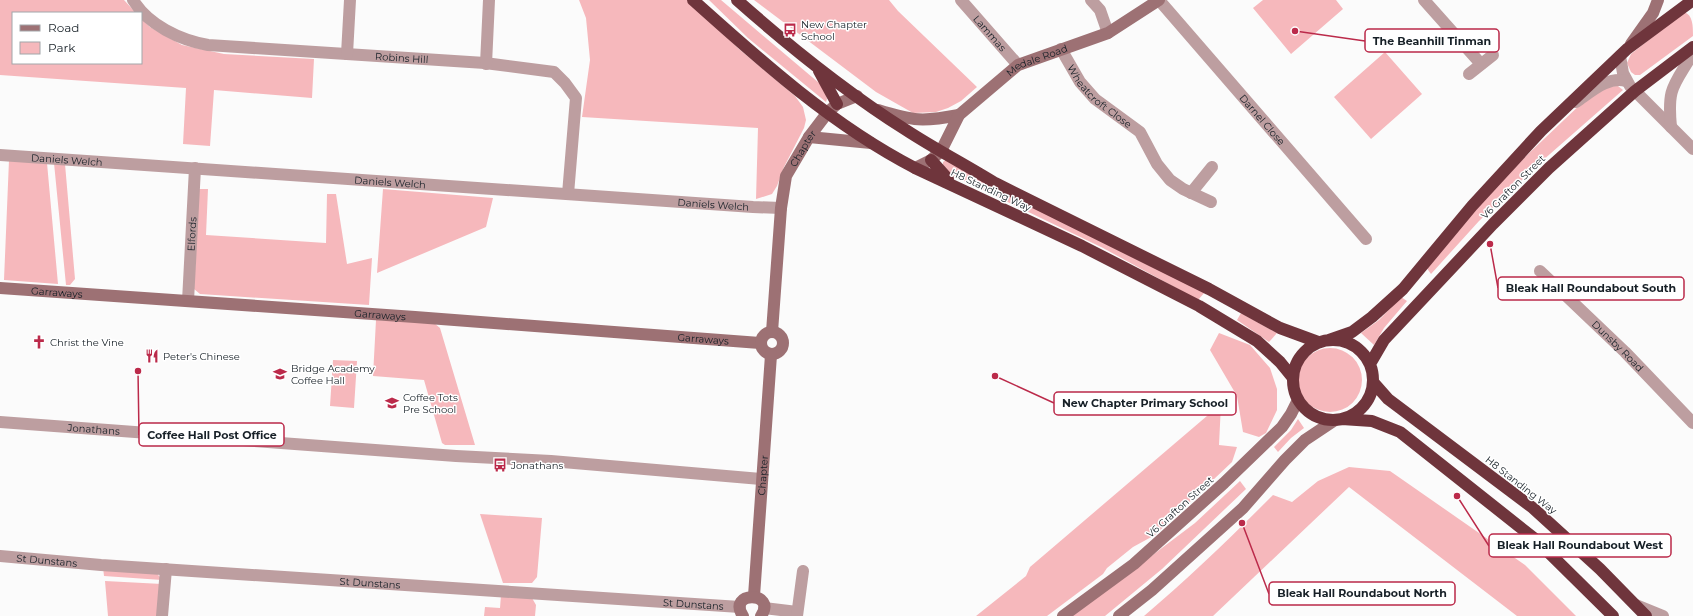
<svg xmlns="http://www.w3.org/2000/svg" width="1693" height="616" font-family="Montserrat,sans-serif">
  <style>
    .green { fill: #f6b8bc }
    .lines { fill: none; stroke-linecap: round; stroke-linejoin: round }
    .street { stroke: #bd9ea0; stroke-width: 12 }
    .secondary { stroke: #9d7174; stroke-width: 12 }
    .highway { stroke: #6f353c; stroke-width: 12 }
    .labels { text-anchor: middle; dominant-baseline: central; stroke-width: 3; stroke-linejoin: round; paint-order: stroke }
    .poi-label { font-size: 10px; fill: #172027; stroke: #fff; text-anchor: start }
    .street-label { font-size: 10px; fill: #172027; stroke: #fff }
    .leader { fill: none; stroke: #bb2a4a; stroke-width: 1.5 }
    .callout-dot { fill: #bb2a4a; stroke: #fff; stroke-width: 1.5 }
    .callout { fill: #fff; stroke: #bb2a4a; stroke-width: 1.5 }
    .callout-label { font-size: 11px; text-anchor: middle; font-weight: bold; fill: #172027 }
  </style>
  <rect width="100%" height="100%" fill="#fbfbfb"/>
  <path class="green" d="M0 0H124L136 13H13V63H141V18L150 27 182 45 224 54 314 59 312 98 214 90 210 146 183 144 186 88 0 75Z
    M579 0H688L739 49 795 96 803 107 806 120 804 128 784 167 777 186 772 194 756 199 758 128 582 117 590 60 586 18Z
    M709 0H721L825 88 827 99 826 102 748 38Z
    M754 0H889L898 11 977 87 961 101 948 108 936 112 913 113 876 92Z
    M1263 0H1336L1343 9 1291 54 1253 8Z
    M1684 12C1693 15 1693 26 1693 36L1640 75H1635L1631 72 1627 63 1631 54Z
    M1385 52 1422 94 1371 139 1334 97Z
    M1618 86 1623 90 1542 161 1479 221 1431 274 1426 267 1476 208 1524 158 1585 100 1599 87Z
    M9 160 47 163 58 284 4 280Z
    M946 160 1205 292 1198 300 1103 248 958 178 948 172 943 165V162Z
    M54 163 65 164 75 279 70 285H66Z
    M199 189H208L206 235 326 243 327 194H336L347 264 372 258 369 305 200 294 194 289Z
    M383 189 493 198 486 227 377 273Z
    M1401 297 1407 301 1384 328 1374 345 1361 333 1379 320Z
    M1241 313 1277 333 1269 342 1237 320Z
    M376 320 434 323 440 328 475 445H445L442 443 424 380 373 376Z
    M1219 333 1250 345 1270 368 1277 389V410L1266 433 1259 437 1243 432 1237 396 1210 350Z
    M1298 380a32 32 0 1 1 64 0a32 32 0 1 1-64 0Z
    M333 360 357 361 354 408 330 406Z
    M1221 404 1219 445 1237 447 1232 462 1155 535 1133 547 1107 568 1103 574 1047 616H976L1026 576 1030 567Z
    M1298 419 1304 428 1291 438 1278 452 1274 447 1291 430Z
    M1349 467 1390 471 1525 565 1576 616H1517L1349 487 1213 616H1144C1189 578 1231 537 1273 495L1292 502 1318 481Z
    M1240 481 1246 489 1162 569 1105 616H1072L1195 523Z
    M480 514 542 518 537 577 532 583H503Z
    M103 567 156 572 162 580 104 576Z
    M105 581 162 584 159 616H108Z
    M501 595 532 598 536 605 535 616H484L485 607 500 608Z"/>
  <g class="lines">
    <g class="street">
      <path id="s1" d="M133 0C148 25 180 40 208 45L485 63 554 72 565 83 576 98 568 194"/>
      <path id="s2" d="M961 0 1018 65"/>
      <path d="M1091 0 1100 10 1108 33"/>
      <path id="s3" d="M1159 0 1366 239"/>
      <path d="M1424 0 1481 64"/>
      <path id="s4" d="M1061 49 1080 82 1095 99 1140 132 1157 164 1170 180 1183 189 1211 202"/>
      <path d="M347 54 350 0"/>
      <path d="M1620 56 1623 73 1630 86 1693 149"/>
      <path d="M486 64 489 0"/>
      <path d="M1469 74 1493 55"/>
      <path d="M1576 102C1591 92 1608 76 1626 81"/>
      <path d="M1671 127C1667 86 1674 86 1693 53"/>
      <path id="s5" d="M0 155 753 207 781 208"/>
      <path d="M1191 193 1212 167"/>
      <path id="s6" d="M1540 271 1625 352 1693 423"/>
      <path id="s7" d="M188 301 195 168"/>
      <path id="s8" d="M0 422 456 456 551 461 761 479"/>
      <path id="s9" d="M0 556 101 565 740 607"/>
      <path d="M1636 605 1663 616"/>
      <path d="M764 608 797 612"/>
      <path d="M162 616 166 569"/>
      <path d="M797 616 803 571"/>
    </g>
    <g class="secondary">
      <path d="M1631 44 1653 13 1658 0"/>
      <path d="M878 110C913 121 923 122 959 115"/>
      <path d="M809 137 871 143"/>
      <path id="s10" d="M915 168 931 160 941 151 959 115 1018 65 1108 33 1159 0"/>
      <path id="s11" d="M0 288 415 317 760 343"/>
      <circle cx="772" cy="343" r="11"/>
      <path id="s12" d="M772 332 781 208 786 176 809 137 828 112 837 104 857 96"/>
      <path id="s13" d="M754 596 771 355"/>
      <path d="M743 616C726 591 778 591 761 616"/>
      <path d="M1063 616 1134 564 1224 483 1282 427 1291 414 1298 400"/>
      <path d="M1119 616 1152 590 1243 508 1285 460 1305 440 1335 420"/>
    </g>
    <path class="highway" d="M693 0C762 62 832 125 915 168L1082 246 1199 306 1257 341 1280 362 1293 378
      M737 0C790 47 846 92 906 130 935 149 966 165 995 183L1209 289 1280 328 1318 342
      M819 71 837 104
      M931 160 948 179
      M1329 340 1352 332 1372 317 1403 289 1472 206 1541 131 1627 49 1693 0
      M1293 380a40 40 0 1 1 80 0a40 40 0 1 1-80 0Z
      M1370 364 1384 340 1493 224 1549 168 1635 91 1693 47
      M1373 382 1388 399 1533 508 1600 569 1646 616
      M1342 419 1372 421 1400 432 1535 539 1613 616"/>
  </g>
  <defs>
    <g id="bus-bare" transform="scale(1.08)"><path d="M-5-6H5V4H4V6H2V4H-2V6H-4V4H-5ZM-3.5-4V0h7V-4ZM-3.5 1.2v1.5H-2V1.2ZM2 1.2v1.5H3.5V1.2Z" fill="#bb2a4a" stroke="#fff" stroke-width="2.5" paint-order="stroke"/></g>
    <g id="church-bare" transform="scale(1.08)"><path d="M-1.2-6h2.4v3.5h3.3v2.4h-3.3V6h-2.4V-.1h-3.3v-2.4h3.3Z" fill="#bb2a4a" stroke="#fff" stroke-width="2.5" paint-order="stroke"/></g>
    <g id="restaurant-bare" transform="scale(1.08)"><path d="M-5-6h1v4h1v-4h1v4h1v-4h1v5L-1.5 .5V6h-2V.5L-5-1ZM5-6V6H3V1.5H1.5Q1.5-4 5-6Z" fill="#bb2a4a" stroke="#fff" stroke-width="2.5" paint-order="stroke"/></g>
    <g id="school-bare" transform="scale(1.08)"><path d="M0-5L7-2L0 1L-7-2ZM-4 1L0 2.5L4 1V4Q0 6-4 4Z" fill="#bb2a4a" stroke="#fff" stroke-width="2.5" paint-order="stroke"/></g>
  </defs>
  <g fill-rule="evenodd">
    <use href="#bus-bare" x="790" y="30"/>
    <use href="#church-bare" x="39" y="342"/>
    <use href="#restaurant-bare" x="152" y="356"/>
    <use href="#school-bare" x="280" y="374"/>
    <use href="#school-bare" x="392" y="403"/>
    <use href="#bus-bare" x="500" y="465"/>
  </g>
  <g class="labels">
    <g class="poi-label">
      <text x="801" y="24">New Chapter<tspan x="801" dy="12">School</tspan></text>
      <text x="50" y="342">Christ the Vine</text>
      <text x="163" y="356">Peter's Chinese</text>
      <text x="291" y="368">Bridge Academy<tspan x="291" dy="12">Coffee Hall</tspan></text>
      <text x="403" y="397">Coffee Tots<tspan x="403" dy="12">Pre School</tspan></text>
      <text x="511" y="465">Jonathans</text>
    </g>
    <g class="street-label">
      <text stroke="none"><textPath href="#s2" startOffset="44">Lammas</textPath></text>
      <text stroke="none"><textPath href="#s1" startOffset="284">Robins Hill</textPath></text>
      <text stroke="none"><textPath href="#s10" startOffset="168">Medale Road</textPath></text>
      <text stroke="none"><textPath href="#s4" startOffset="62">Wheatcroft Close</textPath></text>
      <text stroke="none"><textPath href="#s3" startOffset="158">Darnel Close</textPath></text>
      <text stroke="none"><textPath href="#s12" startOffset="189">Chapter</textPath></text>
      <text stroke="none"><textPath href="#s5" startOffset="67">Daniels Welch</textPath></text>
      <text stroke="none"><textPath href="#s5" startOffset="391">Daniels Welch</textPath></text>
      <text transform="translate(1513 187) rotate(-45)">V6 Grafton Street</text>
      <text transform="translate(991 190) rotate(25)">H8 Standing Way</text>
      <text stroke="none"><textPath href="#s5" startOffset="715">Daniels Welch</textPath></text>
      <text stroke="none"><textPath href="#s7" startOffset="67">Elfords</textPath></text>
      <text stroke="none"><textPath href="#s11" startOffset="57">Garraways</textPath></text>
      <text stroke="none"><textPath href="#s11" startOffset="381">Garraways</textPath></text>
      <text stroke="none"><textPath href="#s11" startOffset="705">Garraways</textPath></text>
      <text stroke="none"><textPath href="#s6" startOffset="108">Dunsby Road</textPath></text>
      <text stroke="none"><textPath href="#s8" startOffset="94">Jonathans</textPath></text>
      <text stroke="none"><textPath href="#s13" startOffset="121">Chapter</textPath></text>
      <text transform="translate(1521 485) rotate(38)">H8 Standing Way</text>
      <text transform="translate(1180 507) rotate(-42)">V6 Grafton Street</text>
      <text stroke="none"><textPath href="#s9" startOffset="47">St Dunstans</textPath></text>
      <text stroke="none"><textPath href="#s9" startOffset="371">St Dunstans</textPath></text>
      <text stroke="none"><textPath href="#s9" startOffset="695">St Dunstans</textPath></text>
    </g>
  </g>
  <path class="leader" d="M1295 31L1365 41M1490 244L1498 288M995 376L1054 403M138 371L139 435M1457 496L1489 546M1242 523L1269 594"/>
  <g class="callout-dot">
    <circle cx="1295" cy="31" r="4"/>
    <circle cx="1490" cy="244" r="4"/>
    <circle cx="995" cy="376" r="4"/>
    <circle cx="138" cy="371" r="4"/>
    <circle cx="1457" cy="496" r="4"/>
    <circle cx="1242" cy="523" r="4"/>
  </g>
  <g class="callout">
    <rect x="1365" y="29" width="134" height="23" rx="4"/>
    <rect x="1498" y="277" width="186" height="23" rx="4"/>
    <rect x="1054" y="392" width="182" height="23" rx="4"/>
    <rect x="139" y="423" width="145" height="23" rx="4"/>
    <rect x="1489" y="534" width="182" height="23" rx="4"/>
    <rect x="1269" y="582" width="186" height="23" rx="4"/>
  </g>
  <g class="callout-label">
    <text x="1432" y="45">The Beanhill Tinman</text>
    <text x="1591" y="292">Bleak Hall Roundabout South</text>
    <text x="1145" y="407">New Chapter Primary School</text>
    <text x="212" y="439">Coffee Hall Post Office</text>
    <text x="1580" y="549">Bleak Hall Roundabout West</text>
    <text x="1362" y="597">Bleak Hall Roundabout North</text>
  </g>
  <rect x="12" y="12" width="130" height="52" fill="#ffffff" stroke="#a2a6a9"/>
  <rect x="20" y="25" width="20" height="6" fill="#9d7174" stroke="#a2a6a9"/>
  <text x="48" y="32" font-size="12" fill="#172027">Road</text>
  <rect x="20" y="42" width="20" height="12" fill="#f6b8bc" stroke="#a2a6a9"/>
  <text x="48" y="52" font-size="12" fill="#172027">Park</text>
</svg>
